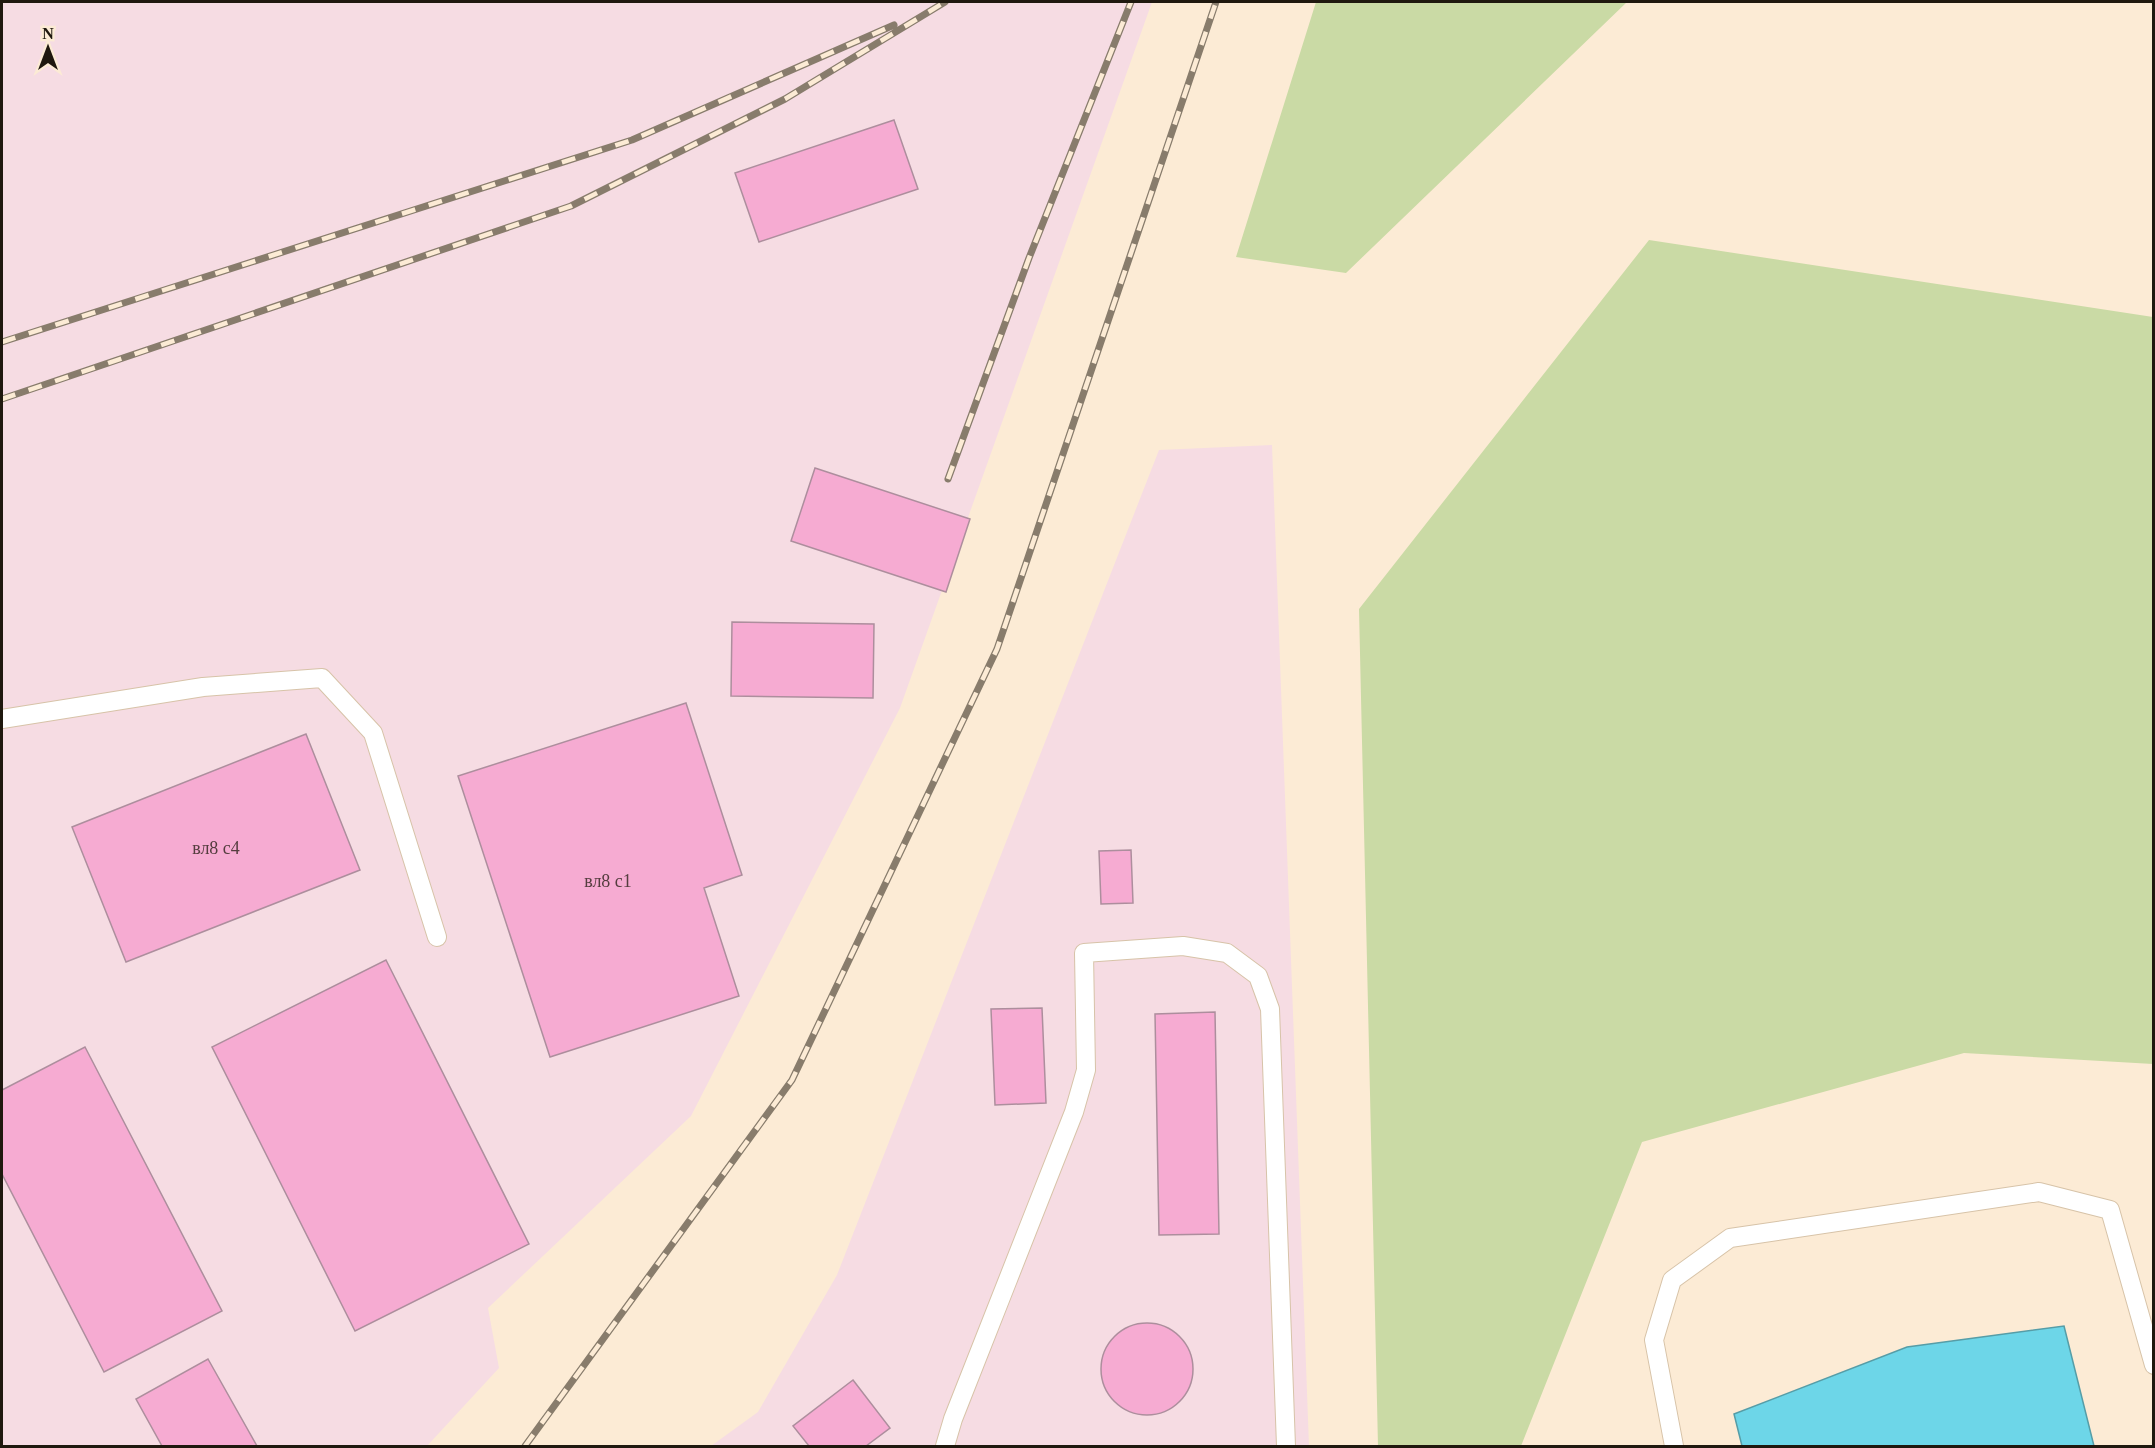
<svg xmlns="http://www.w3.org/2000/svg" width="2155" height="1448" font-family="Georgia,serif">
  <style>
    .industrial { fill: #f6dce3 }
    .green { fill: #cadaa5 }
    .water { fill: #6dd6e8; stroke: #569da7; stroke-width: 1.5 }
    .building { fill: #f6abd2; stroke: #ad8e9d; stroke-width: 1.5 }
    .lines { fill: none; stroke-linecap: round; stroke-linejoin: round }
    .lane-casing { stroke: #d7c3a8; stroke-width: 20 }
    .lane { stroke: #fff; stroke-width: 18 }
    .rail-casing { stroke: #887c6c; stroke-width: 7 }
    .rail { stroke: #fcebd5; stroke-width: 4.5; stroke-dasharray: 14; stroke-linecap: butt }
    .labels { text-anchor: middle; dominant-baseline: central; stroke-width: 4.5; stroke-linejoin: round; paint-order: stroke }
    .number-label { font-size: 18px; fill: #553d3f }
  </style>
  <rect width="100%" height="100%" fill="#fcebd5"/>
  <path class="industrial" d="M2 2H1152L900 708 691 1116 488 1308 499 1368 427 1446H2Z
    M1272 445 1309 1446H711L758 1412 837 1275 1159 450Z"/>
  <path class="green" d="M1316 2H1627L1346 273 1236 257Z
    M1649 240 2153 317V1064L1964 1053 1642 1142 1521 1446H1378L1359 609Z"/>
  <path class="water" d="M2064 1326 2094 1446H1742L1734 1414 1907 1347Z"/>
  <path class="building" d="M894 120 918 189 759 242 735 173Z
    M815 468 970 519 946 592 791 541Z
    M732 622 874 624 873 698 731 696Z
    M686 703 742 875 704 888 739 996 550 1057 458 776Z
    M306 734 360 870 126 962 72 827Z
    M1131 850 1133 903 1101 904 1099 851Z
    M386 960 529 1244 355 1331 212 1047Z
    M1042 1008 1046 1103 995 1105 991 1009Z
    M1215 1012 1219 1234 1159 1235 1155 1014Z
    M85 1047 222 1311 104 1372 2 1174V1090Z
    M1101 1369a46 46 0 1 1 92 0a46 46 0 1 1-92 0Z
    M208 1359 257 1446H162L136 1399Z
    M853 1380 890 1428 866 1446H809L793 1426Z"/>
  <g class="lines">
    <g class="lane-casing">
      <path id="lane" d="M2 719 203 687 322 678 373 733 437 937
        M945 1446 953 1419 1074 1112 1086 1070 1084 953 1183 946 1227 953 1258 976 1270 1009 1286 1446
        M1674 1446 1654 1340 1672 1280 1730 1238 2039 1192 2110 1210 2154 1365"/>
    </g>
    <use href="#lane" class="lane"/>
    <g class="rail-casing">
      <path id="rail" d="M2 342 632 140 894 25
        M2 399 571 206 785 99 945 2
        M948 479 1029 258 1131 2
        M525 1446 792 1080 997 649 1216 2"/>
    </g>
    <use href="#rail" class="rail"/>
  </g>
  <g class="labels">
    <g class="number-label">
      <text x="216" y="848">вл8 с4</text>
      <text x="608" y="881">вл8 с1</text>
    </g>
  </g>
  <rect width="2155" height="1448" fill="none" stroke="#1f180e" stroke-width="6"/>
  <g transform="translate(48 48)" stroke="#fcebd5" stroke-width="4.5" paint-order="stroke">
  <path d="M0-4.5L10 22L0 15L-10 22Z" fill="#1f180e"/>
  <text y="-9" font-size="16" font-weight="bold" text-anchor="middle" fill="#1f180e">N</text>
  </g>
</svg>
